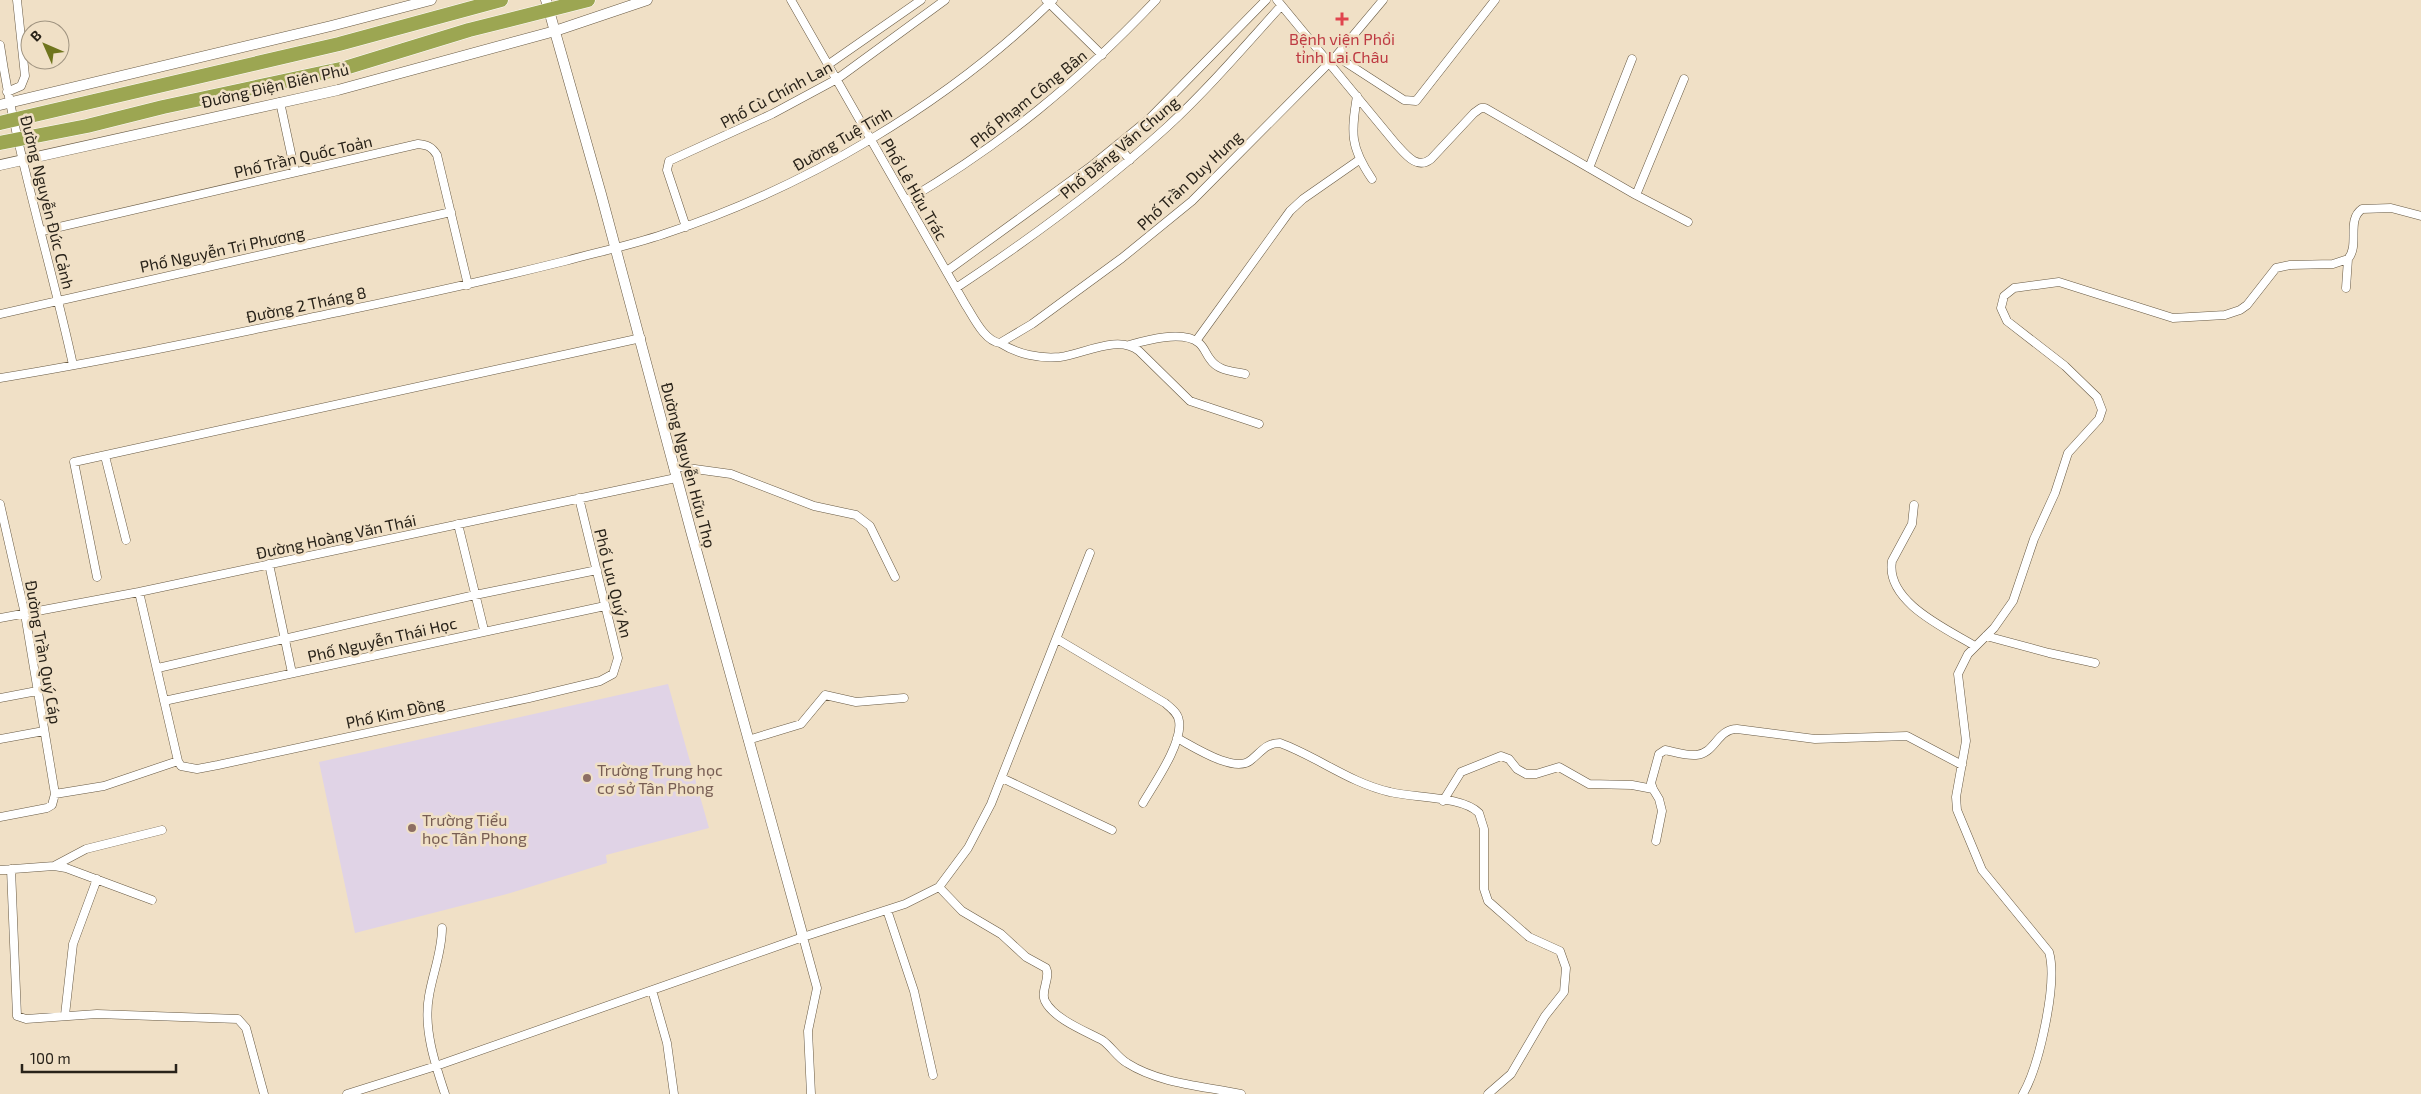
<svg xmlns="http://www.w3.org/2000/svg" width="2421" height="1094" font-family="'Exo 2',sans-serif">
  <style>
    .education { fill: #e0d3e6 }
    .lines { fill: none; stroke-linecap: round; stroke-linejoin: round }
    .minor-casing { stroke: #675943; stroke-width: 9 }
    .tertiary-casing { stroke: #675943; stroke-width: 11 }
    .trunk-casing { stroke: #fff; stroke-width: 15 }
    .minor { stroke: #fff; stroke-width: 8 }
    .tertiary { stroke: #fff; stroke-width: 10 }
    .trunk { stroke: #9ca652; stroke-width: 14 }
    .health-dot { fill: #e0444e; stroke: #f0e0c6; stroke-width: 2 }
    .education-dot { fill: #8d6e63; stroke: #f0e0c6; stroke-width: 2 }
    .labels { text-anchor: middle; dominant-baseline: central; stroke-width: 5; stroke-linejoin: round; paint-order: stroke }
    .health-label { font-size: 16px; fill: #be3a42; stroke: #f0e0c6 }
    .street-label { font-size: 16px; fill: #282219; stroke: #f0e0c6 }
    .education-label { font-size: 16px; fill: #785e54; stroke: #f0e0c6; text-anchor: start }
  </style>
  <rect width="100%" height="100%" fill="#f0e0c6"/>
  <path class="education" d="M668 684 709 828 606 855 607 863 507 894 355 933 319 762Z"/>
  <g class="lines">
    <g class="minor-casing">
      <path id="minor" d="M791 0 965 304C973 316 984 341 1000 343L1032 324 1122 258 1192 201 1336 56 1383 0
        M1046 0 1102 55
        M1277 0 1396 144C1406 155 1417 170 1431 159L1474 113 1481 108H1485L1636 195 1688 222
        M0 45C16 154 50 258 73 365
        M1336 56 1404 100 1416 101 1495 0
        M829 64 921 0
        M7 92 21 86 25 76 17 0
        M1357 96C1351 133 1350 147 1372 179
        M280 102 295 172
        M1117 145 1130 160
        M1589 168 1632 59
        M1636 195 1684 79
        M906 201C1004 143 1077 83 1156 0
        M686 227 667 170 669 161 772 114 837 79 945 0
        M42 231 418 144C428 145 432 147 437 155L468 285
        M947 271 1090 167 1149 119 1266 0
        M956 288C1030 239 1101 187 1167 127 1208 89 1244 47 1281 6
        M2346 288 2348 259
        M0 314 451 212
        M1196 341 1290 211 1303 199 1359 160
        M1000 343C1017 354 1040 359 1060 357 1084 354 1118 334 1139 351L1190 401 1259 424
        M1129 345C1147 340 1183 330 1199 343 1204 347 1206 354 1210 359 1218 371 1232 371 1245 374
        M0 378C116 359 232 334 348 310 420 295 493 279 565 261 598 252 632 245 664 234 805 188 947 104 1053 0
        M105 456 126 540
        M673 466 731 474 814 506 856 515 870 526 895 577
        M0 504 25 614 55 794 52 805 47 808 0 817
        M1914 505 1912 524 1892 561C1885 602 1947 629 1975 646
        M458 524 484 630
        M269 564 292 673
        M97 577 74 462 641 338
        M139 592 178 761 181 766 197 769 218 765 529 698 600 681 613 674 618 658 579 498
        M0 618 139 592 676 478
        M1986 636 2049 653 2095 663
        M1057 639 1165 703C1171 708 1178 713 1179 721 1183 743 1154 784 1143 803
        M158 668 475 595 597 570
        M0 698 37 691
        M164 701 605 606
        M1177 738C1194 747 1235 774 1251 760 1261 752 1266 743 1280 743 1318 757 1350 783 1390 792 1414 798 1462 796 1479 813L1484 829V889L1488 901 1529 937 1560 951 1566 968 1564 992 1545 1016 1511 1074 1488 1094
        M0 739 44 731
        M748 740 801 724 825 695 856 702 904 698
        M1002 778 1112 830
        M55 794 104 786 178 761
        M1443 801 1461 772 1501 756 1509 759 1517 769 1526 774H1536L1559 767 1589 784 1632 785 1653 789
        M1656 841 1662 811 1659 799 1653 789 1651 783 1659 754 1665 750C1675 752 1686 756 1696 755 1715 754 1717 729 1737 729L1815 739 1907 736 1962 765
        M54 866 86 849 162 830
        M11 869 17 1016 26 1019 97 1014 238 1019 246 1028 264 1094
        M0 870 54 866 66 868 152 900
        M939 887 962 911 1001 934 1026 957 1046 968C1051 978 1040 991 1045 1001 1054 1019 1085 1031 1102 1040 1111 1046 1117 1057 1127 1063 1160 1084 1204 1086 1241 1094
        M887 910 914 991 933 1075
        M442 928C442 952 433 972 429 996 423 1028 435 1064 445 1094
        M803 937 817 988 808 1031 811 1094
        M652 990 667 1043 674 1094
        M65 1015 73 944 97 879
        M347 1094 436 1066 803 937 905 904 939 887 968 848 991 804 1090 553
        M2023 1094C2039 1066 2058 983 2049 952L1982 870 1957 810 1956 797 1966 741 1958 674 1968 654 1994 628 2013 601 2034 539 2055 493 2068 453 2099 419 2102 410 2097 397 2065 366 2007 321 2001 308 2004 296 2014 288 2059 282 2173 318 2225 315 2240 310 2247 305 2276 268 2290 265 2333 264 2348 259C2360 245 2346 220 2362 209L2391 208 2421 216"/>
    </g>
    <g class="tertiary-casing">
      <path id="tertiary" d="M546 0 601 194 691 531 803 937
        M0 105 331 26 431 0
        M0 165 338 90 555 31 647 0"/>
    </g>
    <g class="trunk-casing">
      <path id="trunk" d="M0 123 339 44 501 0
        M0 143 87 126 163 107 345 68 469 30 588 0"/>
    </g>
    <use href="#minor" class="minor"/>
    <use href="#tertiary" class="tertiary"/>
    <use href="#trunk" class="trunk"/>
  </g>
  <path class="health-dot" d="M1339.5 11.5h5v5h5v5h-5v5h-5v-5h-5v-5h5z"/>
  <g class="education-dot">
    <circle cx="587" cy="778" r="5"/>
    <circle cx="412" cy="828" r="5"/>
  </g>
  <g class="labels">
    <g class="health-label">
      <text x="1342" y="38">Bệnh viện Phổi<tspan x="1342" dy="18">tỉnh Lai Châu</tspan></text>
    </g>
    <g class="street-label">
      <text transform="translate(275 85) rotate(-13)">Đường Điện Biên Phủ</text>
      <text transform="translate(776 94) rotate(-28)">Phố Cù Chính Lan</text>
      <text transform="translate(1028 98) rotate(-39)">Phố Phạm Công Bân</text>
      <text transform="translate(842 138) rotate(-30)">Đường Tuệ Tĩnh</text>
      <text transform="translate(1119 147) rotate(-40)">Phố Đặng Văn Chung</text>
      <text transform="translate(303 156) rotate(-13)">Phố Trần Quốc Toản</text>
      <text transform="translate(1189 180) rotate(-43)">Phố Trần Duy Hưng</text>
      <text transform="translate(915 189) rotate(60)">Phố Lê Hữu Trác</text>
      <text transform="translate(48 202) rotate(76)">Đường Nguyễn Đức Cảnh</text>
      <text transform="translate(222 249) rotate(-12)">Phố Nguyễn Tri Phương</text>
      <text transform="translate(306 304) rotate(-12)">Đường 2 Tháng 8</text>
      <text transform="translate(689 465) rotate(75)">Đường Nguyễn Hữu Thọ</text>
      <text transform="translate(336 536) rotate(-12)">Đường Hoàng Văn Thái</text>
      <text transform="translate(614 583) rotate(76)">Phố Lưu Quý An</text>
      <text transform="translate(382 639) rotate(-13)">Phố Nguyễn Thái Học</text>
      <text transform="translate(44 652) rotate(80)">Đường Trần Quý Cáp</text>
      <text transform="translate(395 712) rotate(-12)">Phố Kim Đồng</text>
    </g>
    <g class="education-label">
      <text x="597" y="769">Trường Trung học<tspan x="597" dy="18">cơ sở Tân Phong</tspan></text>
      <text x="422" y="819">Trường Tiểu<tspan x="422" dy="18">học Tân Phong</tspan></text>
    </g>
  </g>
  <g transform="translate(45 45) rotate(315)"><circle r="24" fill="#f0e0c6" stroke="#a09481"/>
  <path d="M0-4L9 19L0 12L-9 19Z" fill="#6f751d"/>
  <text y="-8" font-size="14" font-weight="bold" text-anchor="middle" fill="#282219">B</text>
  </g>
  <path d="M22 1064v8h154v-8" fill="none" stroke="#282219" stroke-width="2.5"/>
  <text x="30" y="1064" font-size="15" fill="#282219" stroke="#f0e0c6" stroke-width="4" paint-order="stroke">100 m</text>
</svg>
